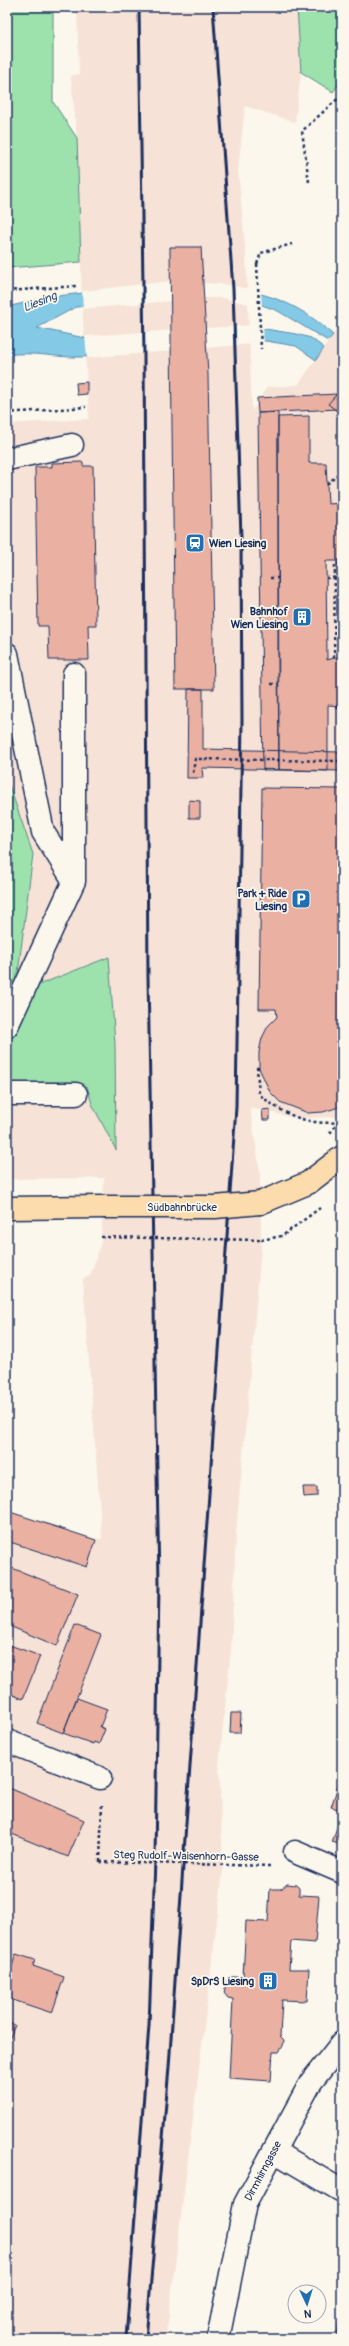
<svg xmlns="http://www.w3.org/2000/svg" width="349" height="2346" font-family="Pangolin,sans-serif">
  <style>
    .built { fill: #f6e2d6 }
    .green { fill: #9de1ad; stroke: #5c8886 }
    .water { fill: #84c9e5; stroke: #5a8baf }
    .pier { fill: #fbf7ec }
    .building { fill: #eab1a3; stroke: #1b2f5e }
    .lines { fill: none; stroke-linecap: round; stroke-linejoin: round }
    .minor-casing { stroke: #1b2f5e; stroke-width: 25 }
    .major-casing { stroke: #1b2f5e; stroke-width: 25 }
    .path { stroke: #1b2f5e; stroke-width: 2.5; stroke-dasharray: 3 3; stroke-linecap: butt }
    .minor { stroke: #fbf7ec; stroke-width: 22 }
    .major { stroke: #fcdcac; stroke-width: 22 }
    .rail { stroke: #1b2f5e; stroke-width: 3 }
    .major-bridge-casing { stroke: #1b2f5e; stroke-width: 25; stroke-linecap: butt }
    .path-bridge { stroke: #1b2f5e; stroke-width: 2.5; stroke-dasharray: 3 3; stroke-linecap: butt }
    .major-bridge { stroke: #fcdcac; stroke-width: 22 }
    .labels { text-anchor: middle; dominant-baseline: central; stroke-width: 3.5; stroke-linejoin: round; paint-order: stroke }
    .poi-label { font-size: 11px; font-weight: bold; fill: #1b2f5e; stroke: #fbf7ec; text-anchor: end }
    .street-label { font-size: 11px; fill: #1b2f5e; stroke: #fbf7ec }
    .water-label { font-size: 12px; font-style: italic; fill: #355680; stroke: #fbf7ec }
  </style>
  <rect width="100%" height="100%" fill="#fbf7ec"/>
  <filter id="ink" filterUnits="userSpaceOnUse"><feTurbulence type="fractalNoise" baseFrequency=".025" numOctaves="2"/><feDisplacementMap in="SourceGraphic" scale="8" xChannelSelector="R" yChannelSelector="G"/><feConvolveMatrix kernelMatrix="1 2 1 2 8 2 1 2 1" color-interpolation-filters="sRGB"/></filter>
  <g filter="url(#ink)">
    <path class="built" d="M77 7H297L301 72 295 122 245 106 238 170 246 257 252 411 267 387 298 385 342 322V577L336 578 341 582 342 604V1114L337 1117 297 1118 250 1108 260 1172 261 1248 236 1533 231 1649 219 1765 223 1871 166 2339H7V1511L95 1540 102 1538 83 1279 90 1276 101 1243 104 1178 7 1179V999L18 973 33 854 7 779V424L89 419 82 299 77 138 71 76 79 74Z"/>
    <path class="green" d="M7 7H53V102L77 138 81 262 7 268Z
      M297 7H342V79L333 92 301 72Z
      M7 779 33 854 18 973 7 999Z
      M109 957 115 1044 116 1150 92 1104 87 1086 7 1084V1046L36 986Z"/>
    <path class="water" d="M170 283C233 286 285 289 333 335L328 341 278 311 254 302 222 296 76 307 37 328 85 338 253 327 296 334 311 338 324 348 316 360 296 346 266 341 82 357C57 358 32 351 7 355V307L49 297Z"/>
    <path class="pier" d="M170 281 223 284 261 291 262 307 222 298H204L83 309 82 291Z
      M253 325 263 326 264 343 87 358 85 336Z"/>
    <path class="building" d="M170 247H201L208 375 214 689H175Z
      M87 382V394L77 395 76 383Z
      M342 388V415L328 404Z
      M337 394 338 409 258 413 257 398Z
      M278 412V660L279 770H263L258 413Z
      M309 416V463H326L328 504 342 503V561H326L327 660 342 656V706L328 705V771L279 770 278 417Z
      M83 462V466H93L96 625H88L89 660H49L48 626H38L35 467H52V463Z
      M188 689H203V749L342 752V771L202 768 203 778H187Z
      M262 788 342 789V1104L336 1108 323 1112 308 1113 280 1102 270 1092 259 1068V1052L262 1038 268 1026 277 1017 276 1009H259Z
      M189 800 200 801V818H189Z
      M270 1109V1120H263L262 1110Z
      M303 1487H317V1496L304 1497Z
      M7 1511 96 1540 87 1567 7 1541Z
      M7 1566 78 1594 57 1646 7 1625Z
      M75 1625 101 1635 63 1733 37 1723Z
      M7 1644 40 1656 23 1699 11 1694 7 1704Z
      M77 1698 107 1709 100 1727 105 1729 99 1744 94 1742 93 1744 63 1733Z
      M231 1713H241L240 1733H230Z
      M342 1774V1810L331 1807Z
      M7 1787 84 1820 68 1857 7 1832Z
      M342 1812V1845L332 1842Z
      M287 1884 296 1885 299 1888V1895L319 1896 315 1943 291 1941 289 1969H309L307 2001 282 2000 280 2036 284 2040 283 2046 279 2052H273L271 2081 229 2078 233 1999 228 1998 224 1993 226 1983 231 1977H243L246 1921 268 1922 270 1889H281Z
      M16 1954 35 1960 33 1966 64 1977 52 2013 7 1998V1981Z
      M7 2022 15 2025 7 2045Z
      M339 2319 342 2320V2339H337Z"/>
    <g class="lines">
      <g class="minor-casing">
        <path id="minor" d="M7 459 72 445
          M7 654 43 832 74 881
          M7 1026 74 881V674
          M7 1094H76
          M7 1741 100 1778
          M295 1852 342 1872
          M274 2151 342 2191
          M218 2339 245 2204 311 2082 342 2043"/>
      </g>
      <g class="major-casing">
        <path id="major" d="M260 1203 308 1183 342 1157
          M7 1208 103 1207"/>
      </g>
      <path class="path" d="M309 182 302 131 342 95
        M257 264 261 253 292 244
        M7 291 76 286
        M7 413 86 407
        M327 484 342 471
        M270 578H278
        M326 578 342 577
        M334 658 335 564H342
        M271 684H278
        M337 706 342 715
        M259 1068H257L259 1094C282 1114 308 1126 339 1122
        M330 1133 342 1118
        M261 1240 282 1236 320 1208
        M100 1862 102 1804
        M231 1865 272 1866"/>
      <use href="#minor" class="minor"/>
      <use href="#major" class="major"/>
      <path class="rail" d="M126 2339 149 2025 155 1860 159 1583 148 977 144 356 139 7
        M146 2339 169 2067 236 1107 242 721 241 538 233 289 213 7"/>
      <g class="major-bridge-casing">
        <path id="major-bridge" d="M103 1207H215L260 1203"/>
      </g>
      <path class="path-bridge" d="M257 264 261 349
        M193 773 195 759 342 761
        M101 1237 261 1240
        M100 1862 231 1865"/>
      <use href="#major-bridge" class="major-bridge"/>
    </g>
  </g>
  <defs>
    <g id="station-square" transform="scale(1)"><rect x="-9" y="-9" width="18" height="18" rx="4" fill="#1f6fb2" stroke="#fbf7ec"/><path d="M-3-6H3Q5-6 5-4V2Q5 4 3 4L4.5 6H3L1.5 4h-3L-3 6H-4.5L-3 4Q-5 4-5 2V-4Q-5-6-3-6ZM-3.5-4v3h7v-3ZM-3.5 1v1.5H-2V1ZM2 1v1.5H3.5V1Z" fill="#fff"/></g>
    <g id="building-square" transform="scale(1)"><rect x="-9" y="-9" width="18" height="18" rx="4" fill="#1f6fb2" stroke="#fbf7ec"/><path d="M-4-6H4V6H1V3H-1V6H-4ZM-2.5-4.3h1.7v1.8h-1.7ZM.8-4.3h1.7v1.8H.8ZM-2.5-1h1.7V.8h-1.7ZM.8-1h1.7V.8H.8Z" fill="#fff"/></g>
    <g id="parking-square" transform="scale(1)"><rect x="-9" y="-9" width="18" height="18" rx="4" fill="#1f6fb2" stroke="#fbf7ec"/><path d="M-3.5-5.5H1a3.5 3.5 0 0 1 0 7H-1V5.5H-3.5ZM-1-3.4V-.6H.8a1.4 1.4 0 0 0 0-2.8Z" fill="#fff"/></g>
  </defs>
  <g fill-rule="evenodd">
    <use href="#station-square" x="195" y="543"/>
    <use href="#building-square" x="302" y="617"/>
    <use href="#parking-square" x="301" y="899"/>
    <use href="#building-square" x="268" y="1981"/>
  </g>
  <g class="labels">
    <g class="poi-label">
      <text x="209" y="543" text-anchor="start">Wien Liesing</text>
      <text x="288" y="611">Bahnhof<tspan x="288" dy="13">Wien Liesing</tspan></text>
      <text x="287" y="893">Park + Ride<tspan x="287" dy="13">Liesing</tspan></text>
      <text x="254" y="1981">SpDrS Liesing</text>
    </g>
    <g class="street-label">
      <text x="182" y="1207">Südbahnbrücke</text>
      <text transform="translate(186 1856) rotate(1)">Steg Rudolf-Waisenhorn-Gasse</text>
      <text transform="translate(263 2171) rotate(-62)">Dirmhirngasse</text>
    </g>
    <g class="water-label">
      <text transform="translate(40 302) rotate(-22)">Liesing</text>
    </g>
  </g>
  <rect width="349" height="2346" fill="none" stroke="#fbf7ec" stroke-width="24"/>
  <rect x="12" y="12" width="325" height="2322" fill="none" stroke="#1b2f5e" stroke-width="1.5" filter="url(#ink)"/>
  <g transform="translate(307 2304) rotate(176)"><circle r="19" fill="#fbf7ec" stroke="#a1a7b3"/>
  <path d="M0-3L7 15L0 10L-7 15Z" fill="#1f6fb2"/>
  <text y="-6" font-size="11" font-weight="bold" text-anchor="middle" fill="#1b2f5e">N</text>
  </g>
</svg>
